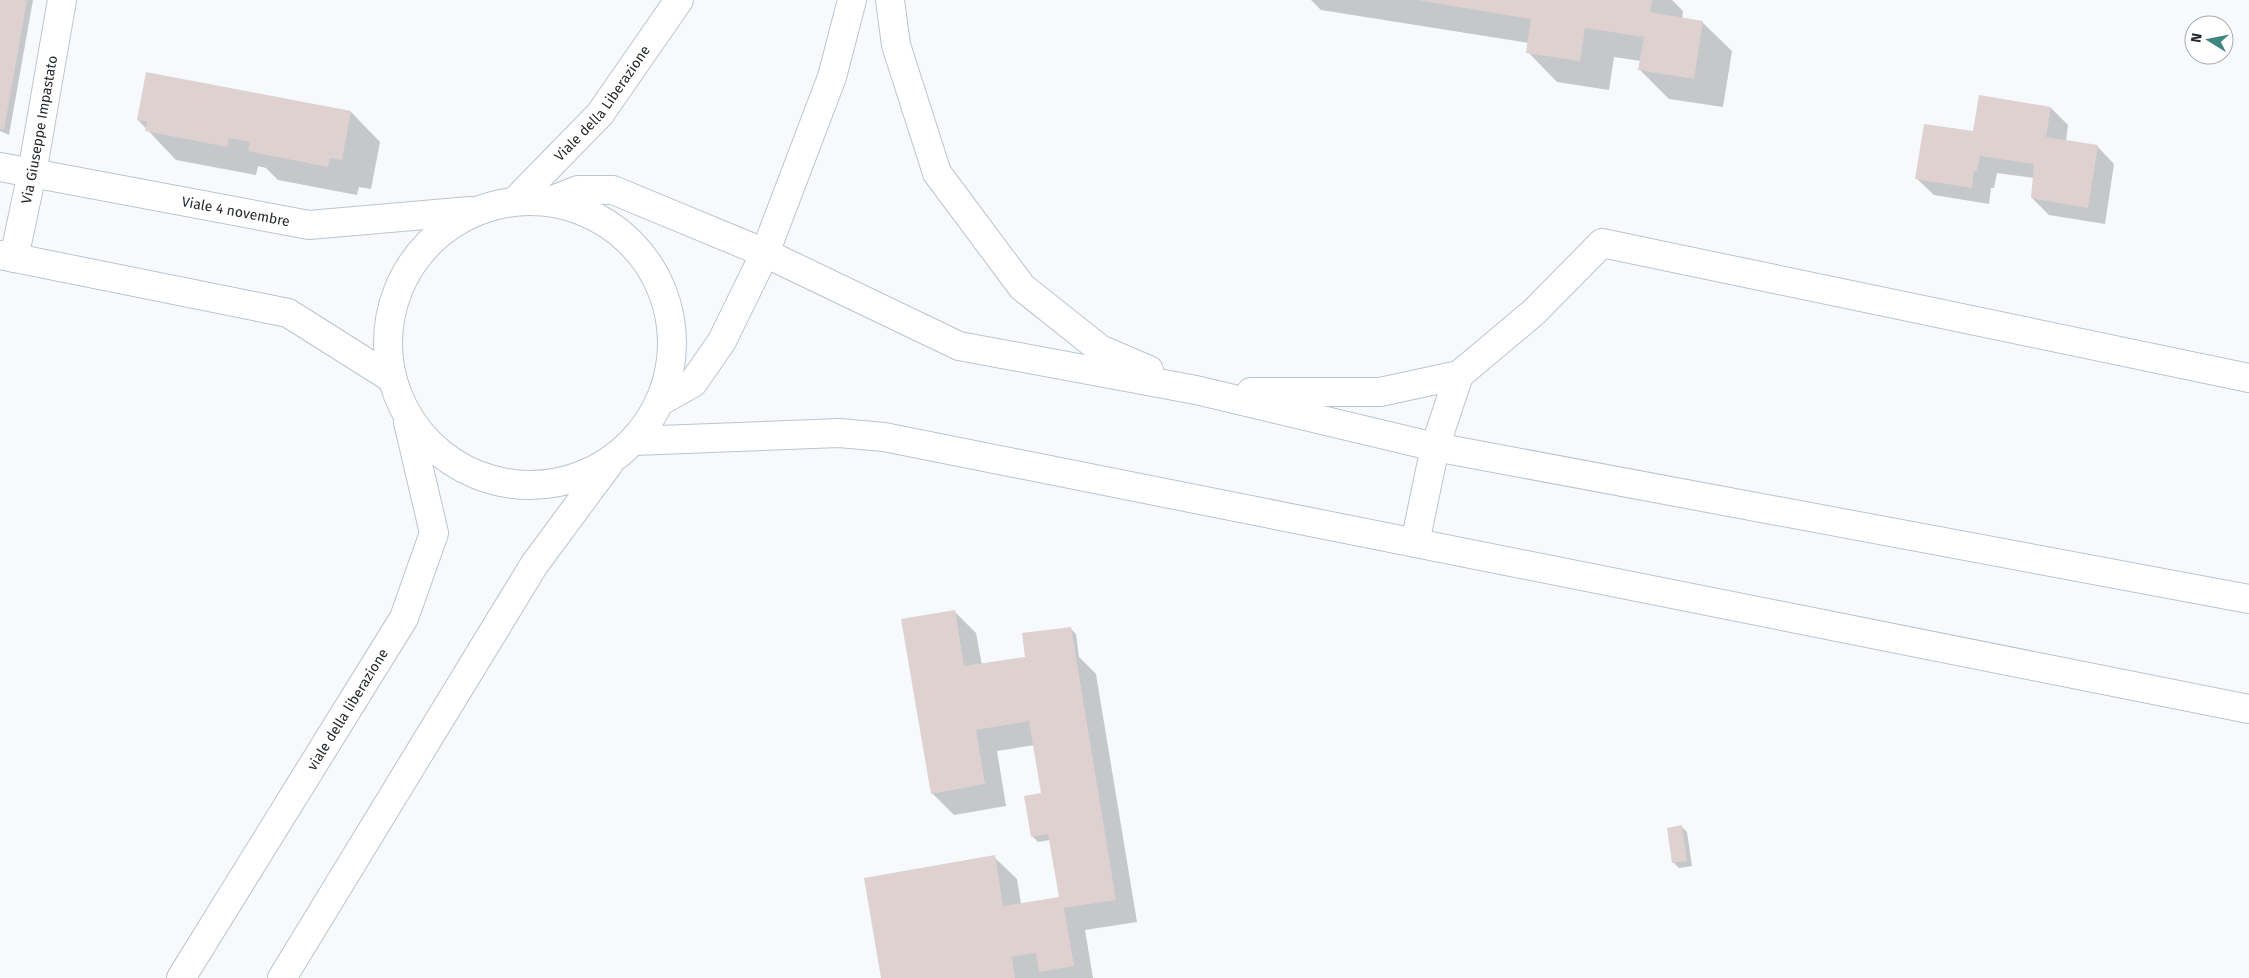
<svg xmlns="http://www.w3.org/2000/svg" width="2249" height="978" font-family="'Fira Sans',sans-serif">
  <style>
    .shadow { fill: #0003 }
    .building { fill: #dfd1cf }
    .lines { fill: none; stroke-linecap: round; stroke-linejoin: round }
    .minor-casing { stroke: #bbc5cd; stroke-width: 30 }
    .minor { stroke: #fff; stroke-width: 28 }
    .labels { text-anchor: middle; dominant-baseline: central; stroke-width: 4; stroke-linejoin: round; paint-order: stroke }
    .street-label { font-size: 14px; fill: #262a2d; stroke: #fff }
  </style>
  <rect width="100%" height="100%" fill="#f6fafd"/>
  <path class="shadow" d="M0 0H33L9 135 0 131Z
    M1311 0H1672L1683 11 1682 19 1702 22 1732 51 1723 107 1669 99 1640 70 1641 61 1614 57 1609 90 1557 82 1528 52 1529 43 1321 10Z
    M2051 108 2068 125 2066 141 2097 146 2114 164 2105 224 2049 215 2032 198 2034 178 1997 173 1994 188H1991L1989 204 1934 195 1916 178 1974 133Z
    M351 112 380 142 371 189 359 187 357 195 278 180 266 168 258 166 256 175 176 160 138 120Z
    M954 611 976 633 982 665 1028 658 1070 628 1076 634 1079 657 1096 674 1137 922 1085 930 1093 978H882L994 857 1017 879 1021 904 1060 898 1050 840 1038 842 1032 836 1043 794 1035 745 997 751 1006 806 954 815 932 793Z
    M1682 827 1687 832 1692 866 1679 868 1674 863Z"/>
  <path class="building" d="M0 0H27L4 130 0 129Z
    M1418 0H1652L1650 12 1703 21 1694 79 1638 70 1644 37 1585 28 1580 61 1526 53 1531 19Z
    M146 72 351 111 342 160 330 158 328 167 248 151 250 142 229 138 227 147 145 131 147 122 137 120Z
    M1979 95 2051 107 2046 137 2098 145 2088 208 2031 198 2034 164 1980 156 1977 171H1974L1972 188 1915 179 1924 124 1973 131Z
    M955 610 964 666 1025 657 1022 633 1071 627 1116 900 1064 908 1074 966 1039 972 1036 953 1012 957 1015 978H881L864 878 995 855 1003 906 1059 897 1048 834 1031 837 1024 796 1041 793 1029 721 976 730 985 784 931 794 901 619Z
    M1682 825 1687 861 1672 863 1667 828Z"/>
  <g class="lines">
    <g class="minor-casing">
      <g id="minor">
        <path d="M890 0 896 45 937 173 1022 287 1100 349 1149 370"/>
        <path id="s1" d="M0 167 309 225 470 211"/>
        <path id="s2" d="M516 200 600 114 679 0"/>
        <circle cx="530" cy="343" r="142"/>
        <path d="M550 201 578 190H613L765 253 959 346 1196 390 1435 447 2249 599"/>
        <path d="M0 255 288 313 391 378"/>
        <path id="s3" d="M14 258 32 173 62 0"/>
        <path d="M1251 392H1380L1459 375 1534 312 1602 243 2249 378"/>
        <path d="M661 401 693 383 722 341 765 253 832 77 852 0"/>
        <path d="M634 441 839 433 884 437 2249 709"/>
        <path d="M1415 543 1435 447 1459 375"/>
        <path id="s4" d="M181 978 404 618 434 533 408 422"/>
        <path d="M282 978 534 565 608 465"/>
      </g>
    </g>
    <use href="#minor" class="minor"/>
  </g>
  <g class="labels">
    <g class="street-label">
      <text stroke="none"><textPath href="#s2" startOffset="130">Viale della Liberazione</textPath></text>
      <text stroke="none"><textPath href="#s3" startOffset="131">Via Giuseppe Impastato</textPath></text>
      <text stroke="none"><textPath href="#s1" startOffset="240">Viale 4 novembre</textPath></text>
      <text stroke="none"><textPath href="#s4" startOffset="316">viale della liberazione</textPath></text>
    </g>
  </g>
  <g transform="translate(2209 40) rotate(280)"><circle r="24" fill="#ffffff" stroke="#a8aaab"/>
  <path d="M0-4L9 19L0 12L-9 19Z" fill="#408782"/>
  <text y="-8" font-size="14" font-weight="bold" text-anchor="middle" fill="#262a2d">N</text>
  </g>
</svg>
